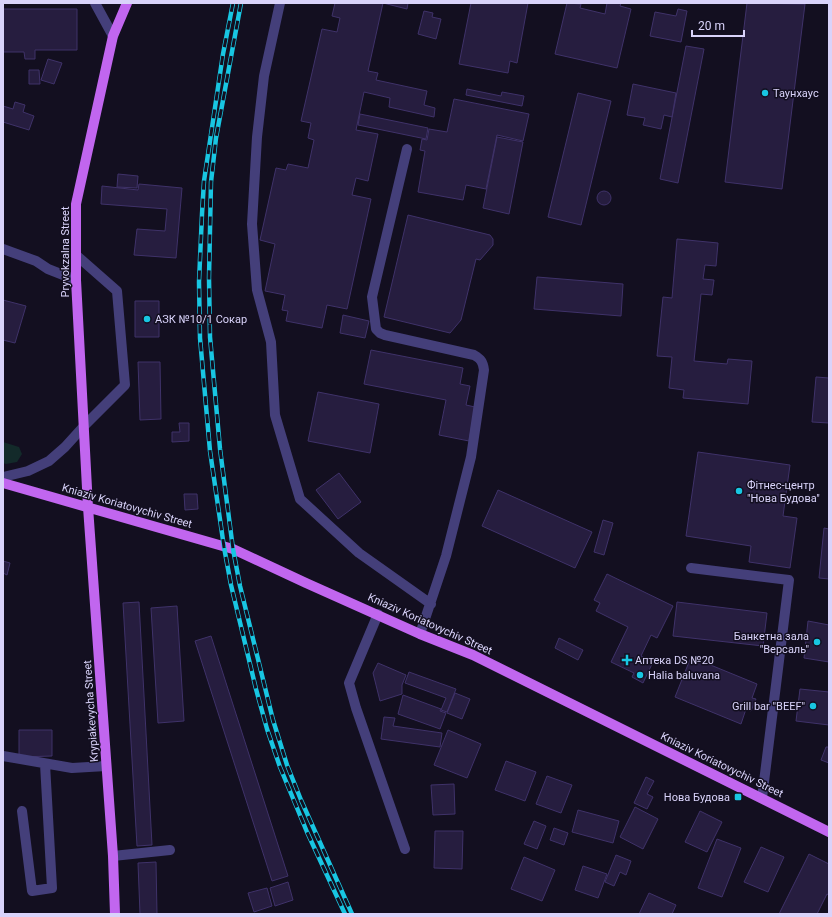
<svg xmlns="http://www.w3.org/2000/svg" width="832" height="917" font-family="Roboto,sans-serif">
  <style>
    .green { fill: #132a2a }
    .building { fill: #261d3f; stroke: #3f3269 }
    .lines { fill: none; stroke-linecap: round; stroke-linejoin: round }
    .minor { stroke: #443f7a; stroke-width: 10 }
    .major { stroke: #c166ef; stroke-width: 10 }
    .rail-casing { stroke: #18c6e2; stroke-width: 4.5 }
    .rail { stroke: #130f20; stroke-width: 3; stroke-dasharray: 9; stroke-linecap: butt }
    .poi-dot { fill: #18c6e2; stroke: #130f20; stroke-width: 1.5 }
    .labels { text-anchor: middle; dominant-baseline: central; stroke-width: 3; stroke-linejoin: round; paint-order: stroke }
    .poi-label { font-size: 11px; fill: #d9d3fa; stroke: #130f20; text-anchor: start }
    .street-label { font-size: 11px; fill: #d9d3fa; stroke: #130f20 }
  </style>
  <rect width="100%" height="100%" fill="#130f20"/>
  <path class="green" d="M3 442 19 447 22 454 17 462 6 464 3 463Z"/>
  <path class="building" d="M335 3H408L407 9 383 3 368 71 378 73 376 80 427 91 424 105 435 108 434 117 389 107 390 98 364 92 356 130 378 134 368 181 356 178 352 195 371 199 347 309 327 305 322 328 286 321 288 311 282 310 285 295 265 291 275 244 260 240 276 168 286 170 288 164 308 168 314 140 308 138 311 123 301 121 322 29 337 32 340 18 332 16Z
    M471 3H528L517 63 510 61 508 73 459 64Z
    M567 3 581 4 580 8 605 14 607 3H621L620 6 631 9 617 68 555 54Z
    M747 3 805 4 782 189 725 182Z
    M3 9H77V50H35V59H25L24 52H3Z
    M678 9 687 11 681 42 650 36 655 12 676 16Z
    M424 11 433 13 432 17 441 19 436 39 418 34Z
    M686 46 704 49 678 183 660 179Z
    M48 59 62 63 54 84 41 80Z
    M29 70H39L40 84H29Z
    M633 84 676 93 672 117 664 115 661 129 643 125 645 118 627 115Z
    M467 89 501 96 502 92 524 96 522 106 466 95Z
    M578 93 611 101 581 225 548 217Z
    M454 99 529 114 523 141 497 135 486 189 466 185 463 200 418 192 425 151 420 150 422 139 427 140 429 129 447 132Z
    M15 102 25 105 23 112 34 116 29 130 3 122V106L13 109Z
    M360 114 428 128 426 139 358 125Z
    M497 137 523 142 509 214 483 208Z
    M118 174 138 176 137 188 117 187Z
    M139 184 182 188 176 258 134 255 137 229 165 231 167 209 101 204 102 186 138 190Z
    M597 198a7 7 0 1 1 14 0a7 7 0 1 1-14 0Z
    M408 215 490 235 493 239V245L480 260 476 259 461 320 450 333 384 317Z
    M677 239 718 243 716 266 705 265 703 279 714 280 712 295 701 294 694 361 727 364 728 359 752 361 748 404 683 398 684 390 669 388 672 357 657 356 663 297 672 298Z
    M537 277 623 284 621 316 534 309Z
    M3 300 26 306 15 343 3 340Z
    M135 301H159V337H135Z
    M343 315 369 321 365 338 340 333Z
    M371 350 463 368 460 384 470 386 466 405 475 407 469 441 439 435 446 400 364 384Z
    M138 362H160L161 419 140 420Z
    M816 377 829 378V423L812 422Z
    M318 392 379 404 370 453 308 441Z
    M179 423H189V441L172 442V432H180Z
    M698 452 790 465 783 516 797 518 790 568 749 562 751 546 686 536Z
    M339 473 361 502 338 519 316 490Z
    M498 490 592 532 575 568 482 526Z
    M184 494H197L198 509 185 510Z
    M603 520 613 523 604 555 594 552Z
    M824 528 829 529V579L819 578Z
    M3 561 10 563 7 575 3 573Z
    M607 574 673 606 657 638 651 635 641 656 653 662 643 683 632 677 634 673 611 662 628 627 596 611 600 603 594 600Z
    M139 602 152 845 137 846 123 603Z
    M677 602 767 613 763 646 673 636Z
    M177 606 184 721 158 723 151 608Z
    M808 621 829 625V662L804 658Z
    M211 636 288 876 272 881 195 641Z
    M559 638 583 650 578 660 555 648Z
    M691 657 757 684 752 698 756 699 751 711 746 709 741 724 675 697Z
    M378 663 406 675 402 685V694L380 701 373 673Z
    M409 672 456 689 447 712 441 710 446 698 405 683Z
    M800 689 829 692V725L796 721Z
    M455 693 470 699 462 719 447 713Z
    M403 695 441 709 440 711 446 713 440 729 398 714Z
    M384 717 395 718 393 726 442 733 440 747 381 739Z
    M19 730H52V756L19 757Z
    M448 730 481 744 467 778 434 765Z
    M826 747H829V763L821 760Z
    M506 761 536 772 525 801 495 790Z
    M547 776 572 785 561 813 536 804Z
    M646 777 654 781 647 794 653 797 647 809 634 803Z
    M454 784 455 814 433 815 431 785Z
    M635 807 658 819 643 849 620 837Z
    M578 810 619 821 613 843 572 832Z
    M700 811 722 822 707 852 685 842Z
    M534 821 546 826 537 849 524 844Z
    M554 828 568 833 564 845 550 840Z
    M435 831H463L462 869 434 868Z
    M717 839 741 848 722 897 698 888Z
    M761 847 784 857 768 892 744 882Z
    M809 854 829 864V895L827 894 817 914H779Z
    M616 855 631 861 626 875 620 872 614 886 605 882Z
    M524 857 555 870 542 901 511 889Z
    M156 862 157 914H140L138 863Z
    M583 866 607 874 598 898 575 890Z
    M288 882 293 900 275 906 270 888Z
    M267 888 272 906 254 912 248 893Z
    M649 893 676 905 672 914H639Z"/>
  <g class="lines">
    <path class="minor" d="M95 3 113 36
      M280 3 264 76 257 137 252 224 257 290 271 342 275 415 300 499 359 553 431 604
      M407 149 372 297 376 329 380 333 385 335 474 355C481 359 483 362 484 370L471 457 446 556 420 634
      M3 249 36 261 48 269 76 280
      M3 477 28 471 49 461 65 447 84 426 125 385 117 291 76 255
      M691 568 789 580 762 798
      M378 614 349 683 356 708 405 849
      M3 756 72 768 106 766
      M22 811 32 891 52 888 45 764
      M113 856 170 850"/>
    <path class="major" d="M3 483 233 549 306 583 420 634 473 655 829 832
      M115 914 113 856 88 507 76 280V204L113 36 127 3"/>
    <g class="rail-casing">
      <path id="rail" d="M233 3 223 54 204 181 202 214 199 282 200 338 210 451 224 547 231 585 256 689 267 729 280 767 307 832 345 914
        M241 3 216 138 211 182 209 278 210 337 220 449 233 549 240 586 273 720 287 765 301 800 352 914"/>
    </g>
    <use href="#rail" class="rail"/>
  </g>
  <g class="poi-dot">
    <circle cx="765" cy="93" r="4"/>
    <circle cx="147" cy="319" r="4"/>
    <circle cx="739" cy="491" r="4"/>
    <circle cx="817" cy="642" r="4"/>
    <path d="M625 654h4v4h4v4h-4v4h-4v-4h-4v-4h4z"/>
    <circle cx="640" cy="675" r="4"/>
    <circle cx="813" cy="706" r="4"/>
    <rect x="734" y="793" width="8" height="8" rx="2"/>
  </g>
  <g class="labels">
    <g class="poi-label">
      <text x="773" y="93">Таунхаус</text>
      <text x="155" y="319">АЗК №10/1 Сокар</text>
      <text x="747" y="485">Фітнес-центр<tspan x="747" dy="13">"Нова Будова"</tspan></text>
      <text x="809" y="636" text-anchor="end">Банкетна зала<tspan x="809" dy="13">"Версаль"</tspan></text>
      <text x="635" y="660">Аптека DS №20</text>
      <text x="648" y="675">Halia baluvana</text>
      <text x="805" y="706" text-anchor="end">Grill bar "BEEF"</text>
      <text x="730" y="797" text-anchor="end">Нова Будова</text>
    </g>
    <g class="street-label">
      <text transform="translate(65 252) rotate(-90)">Pryvokzalna Street</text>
      <text transform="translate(127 506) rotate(16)">Kniaziv Koriatovychiv Street</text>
      <text transform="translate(430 624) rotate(24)">Kniaziv Koriatovychiv Street</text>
      <text transform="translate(91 711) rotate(-94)">Krypiakevycha Street</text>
      <text transform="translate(722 765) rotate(26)">Kniaziv Koriatovychiv Street</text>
    </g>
  </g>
  <rect width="832" height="917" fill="none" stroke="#d9d3fa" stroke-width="8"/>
  <path d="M692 30v6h52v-6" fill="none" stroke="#d9d3fa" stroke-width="2"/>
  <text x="698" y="30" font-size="12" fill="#d9d3fa" stroke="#130f20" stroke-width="3" paint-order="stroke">20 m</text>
</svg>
